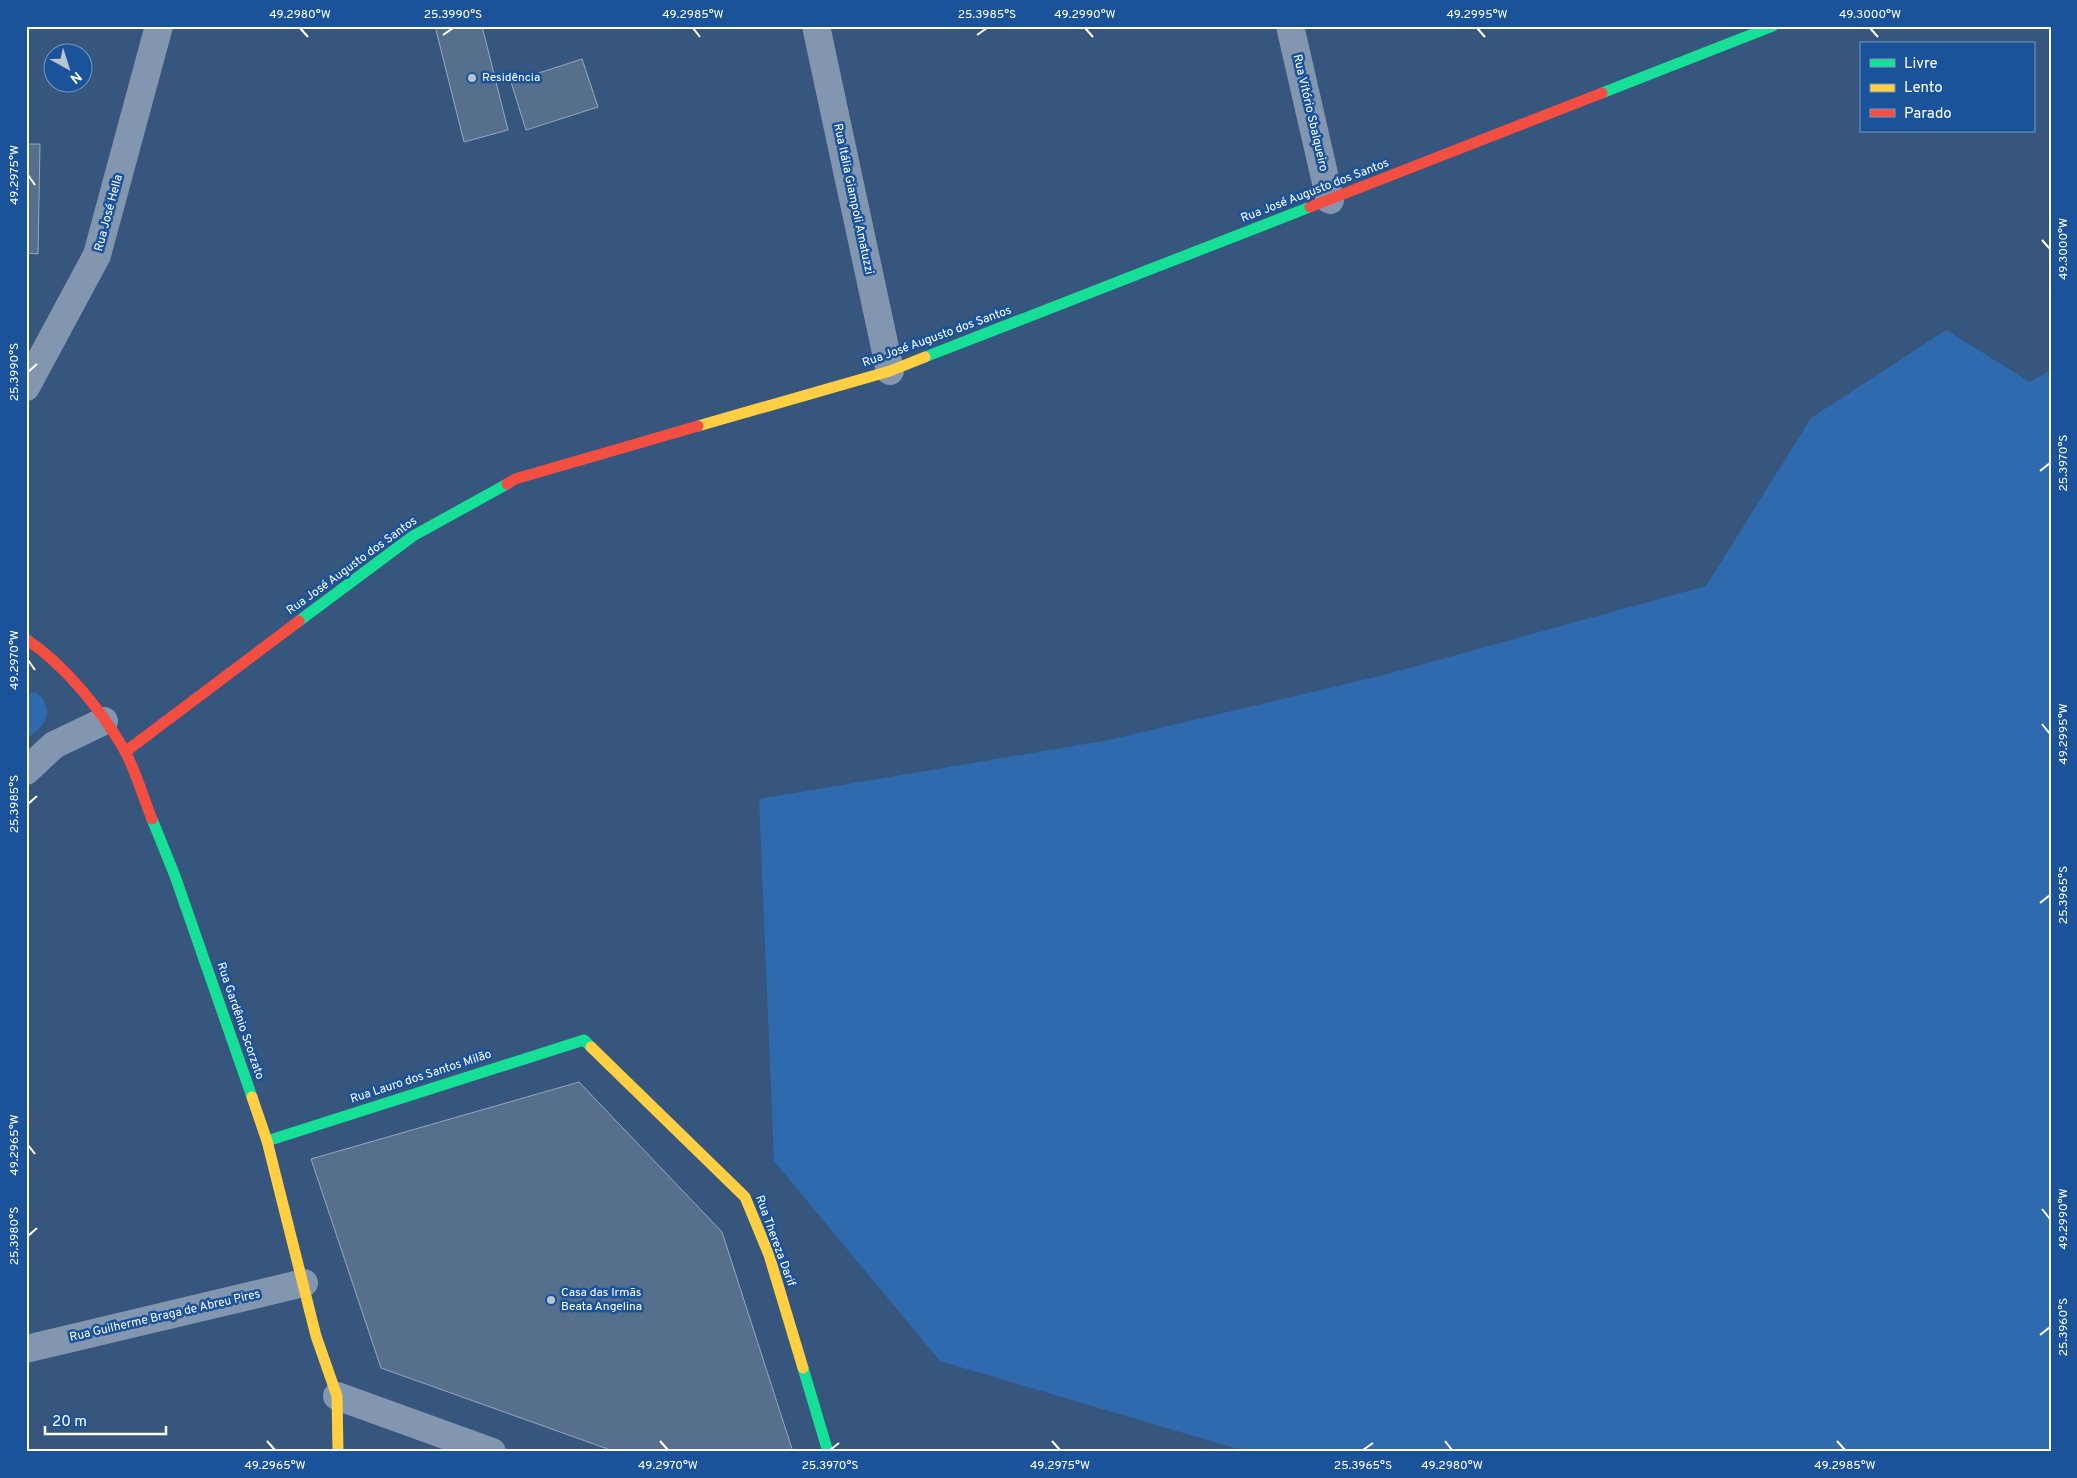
<svg xmlns="http://www.w3.org/2000/svg" width="2077" height="1478" font-family="Overpass,sans-serif">
  <style>
    .green { fill: #2f6aaf }
    .building { fill: #566f8d; stroke: #96a7bc }
    .lines { fill: none; stroke-linecap: round; stroke-linejoin: round }
    .street { stroke: #8296af; stroke-width: 28 }
    .fast { stroke: #16e098; stroke-width: 11 }
    .slow { stroke: #ffcf43; stroke-width: 11 }
    .jam { stroke: #f24e42; stroke-width: 11 }
    .ticks { fill: none; stroke: #fff; stroke-width: 2 }
    .poi-dot { fill: #b9c4d2; stroke: #1a539a; stroke-width: 2 }
    .labels { text-anchor: middle; dominant-baseline: central; stroke-width: 5; stroke-linejoin: round; paint-order: stroke }
    .poi-label { font-size: 12px; fill: #fff; stroke: #1a539a; text-anchor: start }
    .street-label { font-size: 12px; fill: #fff; stroke: #1a539a }
    .neatline { fill: none; stroke: #fff; stroke-width: 2 }
    .ticks-label { font-size: 12px; text-anchor: middle; fill: #fff }
  </style>
  <rect width="100%" height="100%" fill="#37567d"/>
  <path class="green" d="M1946 330 2030 382 2051 370V1452H1248L940 1361 774 1161 759 799 1109 740 1384 675 1706 586 1811 418Z
    M35 692C42 696 44 700 46 707 50 723 37 730 26 739V694Z"/>
  <path class="building" d="M435 26H482L508 130 464 142Z
    M582 59 598 107 526 130 511 82Z
    M26 144H40L38 254 26 253Z
    M579 1082 722 1232 793 1452H616L381 1368 311 1159Z"/>
  <g class="lines">
    <path class="street" d="M816 26 890 371
      M1290 26 1330 200
      M26 387 97 255 159 26
      M26 771 54 745 104 721
      M26 1349 304 1283
      M337 1396 492 1452"/>
    <path class="fast" d="M1602 93 1773 26
      M925 357 1310 207
      M299 621 413 536 507 484
      M152 819 175 876 252 1097
      M267 1141 584 1040 591 1047
      M803 1368 828 1452"/>
    <path class="slow" d="M698 426 890 371 925 357
      M591 1047 745 1197 769 1255 803 1368
      M252 1097 267 1141 316 1336 337 1396 338 1452"/>
    <path class="jam" d="M1310 207 1602 93
      M507 484 515 479 698 426
      M26 639C66 666 101 710 125 751 136 772 143 797 152 819
      M125 752 299 621"/>
  </g>
  <path class="ticks" d="M300 28 308 37M693 28 700 37M1085 28 1093 37M1477 28 1485 37M1870 28 1878 37M443 35 453 28M977 35 987 28M28 175 35 185M2042 240 2050 249M28 372 37 364M2040 471 2050 463M28 660 35 670M2042 724 2050 734M28 804 37 796M2040 903 2050 895M28 1145 35 1154M2042 1209 2050 1219M28 1236 37 1228M2040 1335 2050 1327M267 1441 275 1450M660 1441 668 1450M1052 1441 1060 1450M1445 1441 1452 1450M1837 1441 1845 1450M830 1450 839 1443M1363 1450 1373 1443"/>
  <g class="poi-dot">
    <circle cx="472" cy="78" r="5"/>
    <circle cx="551" cy="1300" r="5"/>
  </g>
  <g class="labels">
    <g class="poi-label">
      <text x="482" y="78">Residência</text>
      <text x="561" y="1293">Casa das Irmãs<tspan x="561" dy="14">Beata Angelina</tspan></text>
    </g>
    <g class="street-label">
      <text transform="translate(1310 113) rotate(77)">Rua Vitório Sbalqueiro</text>
      <text transform="translate(1315 191) rotate(-21)">Rua José Augusto dos Santos</text>
      <text transform="translate(853 199) rotate(78)">Rua Itália Giampoli Amatuzzi</text>
      <text transform="translate(109 213) rotate(-75)">Rua José Hella</text>
      <text transform="translate(937 337) rotate(-20)">Rua José Augusto dos Santos</text>
      <text transform="translate(352 566) rotate(-36)">Rua José Augusto dos Santos</text>
      <text transform="translate(240 1021) rotate(71)">Rua Gardênio Scorzato</text>
      <text transform="translate(421 1077) rotate(-18)">Rua Lauro dos Santos Milão</text>
      <text transform="translate(775 1241) rotate(70)">Rua Thereza Darif</text>
      <text transform="translate(165 1316) rotate(-13)">Rua Guilherme Braga de Abreu Pires</text>
    </g>
  </g>
  <rect width="2077" height="1478" fill="none" stroke="#1a539a" stroke-width="55"/>
  <rect x="1860" y="42" width="175" height="90" fill="#1a539a" stroke="#7698c2"/>
  <rect x="1870" y="59" width="25" height="8" fill="#16e098" stroke="#7698c2"/>
  <text x="1904" y="68" font-size="15" fill="#ffffff">Livre</text>
  <rect x="1870" y="84" width="25" height="8" fill="#ffcf43" stroke="#7698c2"/>
  <text x="1904" y="92" font-size="15" fill="#ffffff">Lento</text>
  <rect x="1870" y="109" width="25" height="8" fill="#f24e42" stroke="#7698c2"/>
  <text x="1904" y="118" font-size="15" fill="#ffffff">Parado</text>
  <g transform="translate(68 68) rotate(141)"><circle r="24" fill="#1a539a" stroke="#7698c2"/>
  <path d="M0-4L9 19L0 12L-9 19Z" fill="#b9c4d2"/>
  <text y="-8" font-size="14" font-weight="bold" text-anchor="middle" fill="#ffffff">N</text>
  </g>
  <path d="M45 1426v8h121v-8" fill="none" stroke="#ffffff" stroke-width="2.5"/>
  <text x="52" y="1426" font-size="15" fill="#ffffff" stroke="#1a539a" stroke-width="4" paint-order="stroke">20 m</text>
  <rect x="28" y="28" width="2022" height="1422" class="neatline"/>
  <g class="ticks-label">
    <text x="300" y="18">49.2980°W</text>
    <text x="453" y="18">25.3990°S</text>
    <text x="693" y="18">49.2985°W</text>
    <text x="987" y="18">25.3985°S</text>
    <text x="1085" y="18">49.2990°W</text>
    <text x="1477" y="18">49.2995°W</text>
    <text x="1870" y="18">49.3000°W</text>
    <text transform="translate(14 175) rotate(-90)" y="4">49.2975°W</text>
    <text transform="translate(2063 249) rotate(-90)" y="4">49.3000°W</text>
    <text transform="translate(14 372) rotate(-90)" y="4">25.3990°S</text>
    <text transform="translate(2063 463) rotate(-90)" y="4">25.3970°S</text>
    <text transform="translate(14 660) rotate(-90)" y="4">49.2970°W</text>
    <text transform="translate(2063 734) rotate(-90)" y="4">49.2995°W</text>
    <text transform="translate(14 804) rotate(-90)" y="4">25.3985°S</text>
    <text transform="translate(2063 895) rotate(-90)" y="4">25.3965°S</text>
    <text transform="translate(14 1145) rotate(-90)" y="4">49.2965°W</text>
    <text transform="translate(2063 1219) rotate(-90)" y="4">49.2990°W</text>
    <text transform="translate(14 1236) rotate(-90)" y="4">25.3980°S</text>
    <text transform="translate(2063 1327) rotate(-90)" y="4">25.3960°S</text>
    <text x="275" y="1469">49.2965°W</text>
    <text x="668" y="1469">49.2970°W</text>
    <text x="830" y="1469">25.3970°S</text>
    <text x="1060" y="1469">49.2975°W</text>
    <text x="1363" y="1469">25.3965°S</text>
    <text x="1452" y="1469">49.2980°W</text>
    <text x="1845" y="1469">49.2985°W</text>
  </g>
</svg>
